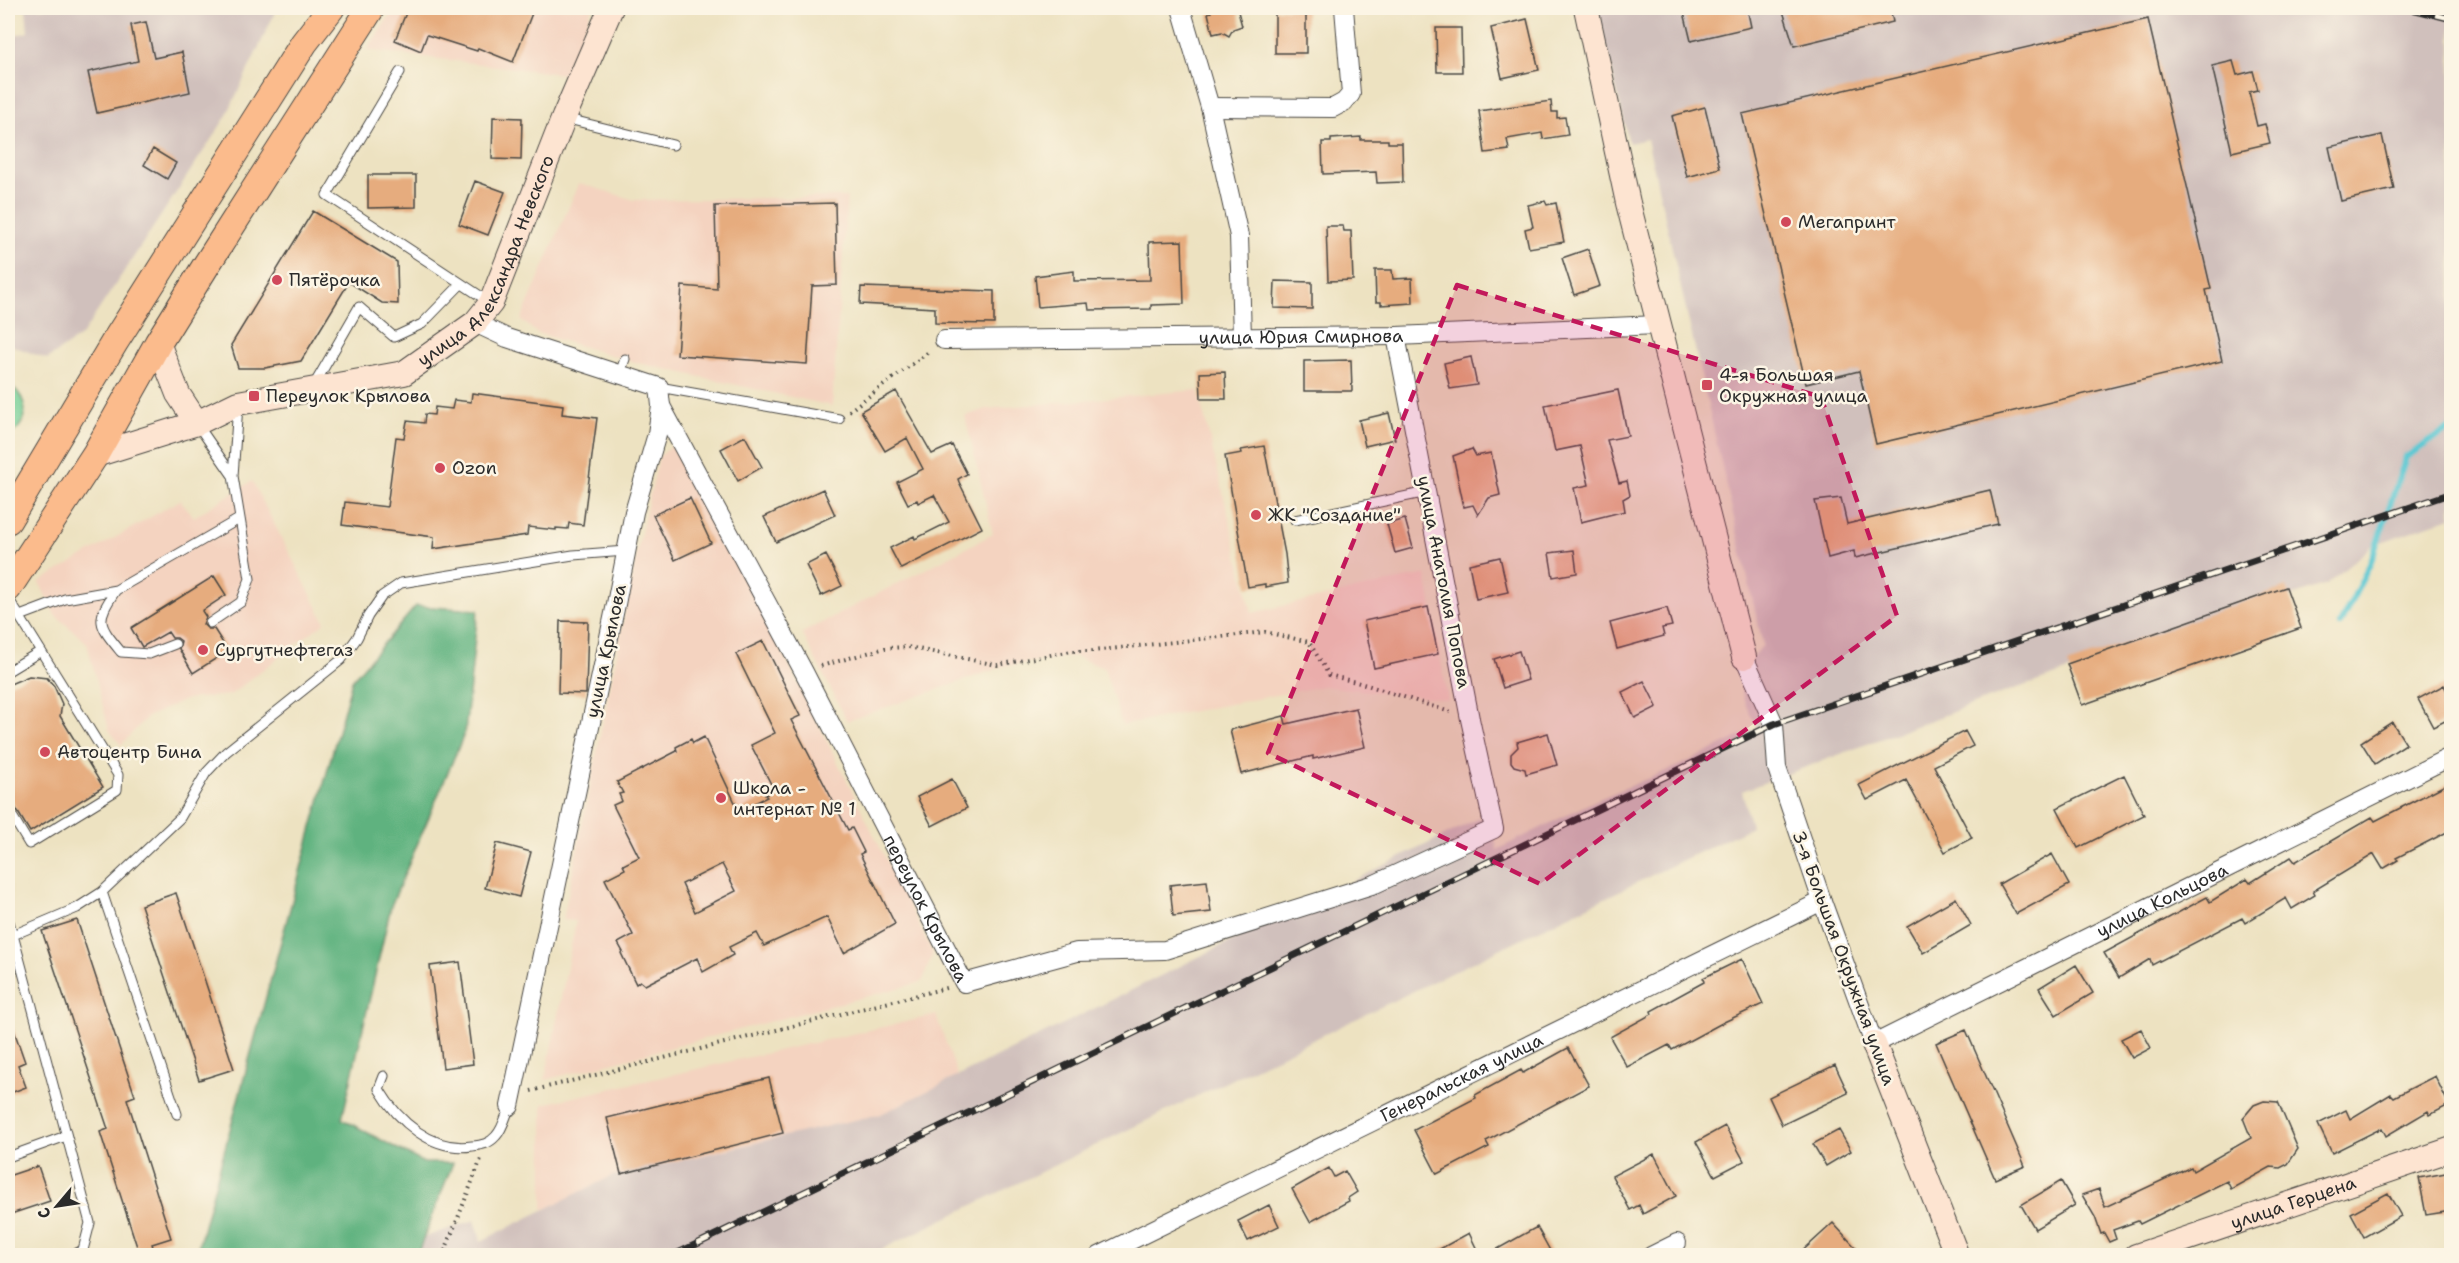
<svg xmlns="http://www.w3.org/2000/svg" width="2459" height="1263" font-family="'Shantell Sans',sans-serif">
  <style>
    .built { fill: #f4d3c0 }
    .industrial { fill: #d0c0bc }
    .green { fill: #74cf96; stroke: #507d60; stroke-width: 1.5 }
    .forest { fill: #5fb27f; stroke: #456e55; stroke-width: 1.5 }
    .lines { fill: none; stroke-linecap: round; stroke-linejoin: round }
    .stream { stroke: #5cc8d3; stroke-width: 6 }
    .building { fill: #e6ac7e; fill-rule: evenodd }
    .lane-casing { stroke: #484642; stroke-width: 11 }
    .street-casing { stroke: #484642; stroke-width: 20 }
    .secondary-casing { stroke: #484642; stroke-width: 26 }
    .primary-casing { stroke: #484642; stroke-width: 29 }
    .path { stroke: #484642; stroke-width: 4; stroke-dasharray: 1.5 4.5; stroke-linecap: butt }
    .lane { stroke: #fff; stroke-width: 9 }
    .street { stroke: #fff; stroke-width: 18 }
    .secondary { stroke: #fde4d1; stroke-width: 24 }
    .primary { stroke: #fbbb8c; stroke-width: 27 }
    .rail-casing { stroke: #2b2b2b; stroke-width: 7 }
    .rail { stroke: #fcf5e5; stroke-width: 4.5; stroke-dasharray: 14; stroke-linecap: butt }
    .marked { fill: #c2185b; fill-opacity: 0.2; stroke: #c2185b; stroke-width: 4.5; stroke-dasharray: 12 8; stroke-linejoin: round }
    .poi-dot { fill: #d1495b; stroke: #fcf5e5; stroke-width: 2 }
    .labels { text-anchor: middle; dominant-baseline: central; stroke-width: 5; stroke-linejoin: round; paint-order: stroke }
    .poi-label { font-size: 18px; fill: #2b2b2b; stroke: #fcf5e5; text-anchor: start }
    .street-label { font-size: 18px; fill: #2b2b2b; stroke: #fcf5e5 }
  </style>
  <rect width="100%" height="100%" fill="#fcf5e5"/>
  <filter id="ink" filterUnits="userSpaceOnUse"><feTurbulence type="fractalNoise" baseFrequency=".0167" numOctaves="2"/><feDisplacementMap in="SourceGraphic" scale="12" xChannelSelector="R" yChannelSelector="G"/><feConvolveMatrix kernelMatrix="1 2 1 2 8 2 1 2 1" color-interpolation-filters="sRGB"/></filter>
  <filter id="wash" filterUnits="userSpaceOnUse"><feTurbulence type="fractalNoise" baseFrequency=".008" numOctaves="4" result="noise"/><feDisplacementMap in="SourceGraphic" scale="24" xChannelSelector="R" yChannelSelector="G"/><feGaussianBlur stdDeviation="1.35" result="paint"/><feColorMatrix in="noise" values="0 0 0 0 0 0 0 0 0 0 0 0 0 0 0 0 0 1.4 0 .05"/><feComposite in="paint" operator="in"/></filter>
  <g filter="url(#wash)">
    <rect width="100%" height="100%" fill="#ede2c1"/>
    <path class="built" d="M395 8H592L569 75 367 50Z
      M579 183 634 200 847 197 832 406 638 363 537 333 521 320Z
      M1198 390 1252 613 1426 574 1448 700 1323 686 1122 725 1104 668 1074 656 1005 666 847 721 802 633 993 534 965 416 986 409Z
      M677 441 933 953 922 982 545 1080 576 921 563 920 643 523 659 457Z
      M252 481 325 622 230 695 187 699 147 717 121 745 109 730 87 643 55 615 39 582 180 500 194 517Z
      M936 1015 960 1082 876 1117 543 1209V1104Z"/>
    <path class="industrial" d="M26 8H277L226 117 82 335 47 359 8 344V37L28 32Z
      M1597 8H2451V517L2373 545 2327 584 2006 692 1742 791 1751 827 870 1255 369 1256 475 1220 481 1241 612 1176 881 1114 1490 813 1497 850 1594 801 1685 763 1757 728 1745 703 1738 675 1763 645 1647 139 1629 143Z"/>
    <path class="green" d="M8 385C23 392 31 412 19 427 17 431 11 433 8 436Z"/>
    <path class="forest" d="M416 606 478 610 465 732 391 906 342 1119 424 1163H453L417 1255H196L352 680Z"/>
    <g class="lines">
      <path class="stream" d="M2340 624 2370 564 2406 457 2452 427"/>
    </g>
    <g id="blocks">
      <path class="building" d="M408 8H534L513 62 478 48 477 51 427 35 421 51 395 40Z
        M1210 8H1237L1242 26 1233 29 1229 36 1222 32 1213 34 1208 13 1211 12Z
        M1683 8H1747L1751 27 1691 41Z
        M1782 8H1890L1893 22 1794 46Z
        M1275 9H1306V53H1275Z
        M1527 19 1539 70 1502 78 1491 28Z
        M2148 19 2211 289 2206 290 2222 361 1876 444 1859 371 1806 384 1742 114Z
        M146 22 154 58 182 52 190 92 97 113 88 72 138 61 131 25Z
        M1436 28H1461L1462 72H1437Z
        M2233 61 2237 75 2253 71 2258 90 2249 92 2257 126 2265 124 2270 143 2232 152 2212 66Z
        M1551 101 1552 112H1557V118L1565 117 1568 135 1543 139 1542 133 1507 139 1509 150 1485 153 1479 111Z
        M1705 107 1720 168 1687 177 1672 116Z
        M493 117 522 118 521 160 492 159Z
        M2382 135 2394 189 2341 201 2329 147Z
        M1361 137V140H1388V143H1402L1403 182 1377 183 1376 172 1323 174 1322 142H1331V139Z
        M153 149 176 163 167 179 144 165Z
        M368 175H416V207L368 208Z
        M475 181 505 192 488 235 459 224Z
        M1545 201 1547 205 1556 203 1564 242 1529 248 1525 229 1533 227 1528 205Z
        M835 203 837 285 812 286 807 364 677 355 682 286 717 289 715 206Z
        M313 211 397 262 398 304 382 303 349 282 301 361 265 368H238L231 345Z
        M1326 226H1343L1344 231H1351L1353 280 1328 281Z
        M1182 241 1184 304 1151 305V309L1089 310 1088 303 1038 307 1035 276 1074 271V281L1150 280 1149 242Z
        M1588 249 1600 286 1574 295 1562 258Z
        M1375 270H1392L1393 279 1412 278 1413 303 1381 305V302H1376Z
        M1275 281 1312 282V309L1274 308Z
        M861 287 994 291V324L935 323V308L860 304Z
        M1471 357 1477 385 1450 389 1444 363Z
        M1351 360 1352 391H1304V361Z
        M1225 372 1226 399H1201L1200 373Z
        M1618 390 1628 436 1607 440 1619 483 1627 481 1630 495 1623 499 1625 511 1581 522 1574 488 1589 485 1580 446 1555 451 1545 405Z
        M896 391 932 454 952 445 967 474 958 479 959 482 982 528 901 569 890 548 914 536 915 539 949 522 934 495 918 503 917 500 908 504 897 482 923 469 907 438 885 451 861 411Z
        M472 393 563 405 562 414 597 418 583 525 569 523 568 529 556 528V530L528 527 527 535 433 549 434 537 342 525 345 502 387 507 396 437 404 438 407 421 424 423 425 414 434 415 435 407 452 409 454 400 471 402Z
        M1389 413 1395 439 1365 446 1359 420Z
        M745 436 762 467 738 481 721 449Z
        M1264 446 1285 554 1288 583 1265 587V584L1248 587 1225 456 1242 453 1241 450Z
        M1472 449 1476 456 1491 453 1500 495 1489 498 1478 515 1473 505 1464 507 1453 456Z
        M823 489 835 515 776 542 764 517Z
        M1990 490 1998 524 1855 558 1854 551 1828 558 1815 501 1841 498 1847 524Z
        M690 498 711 543 675 560 653 515Z
        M1405 519 1413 548 1395 553 1387 524Z
        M1574 550 1577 573 1553 577 1549 553Z
        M826 555 842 586 821 596 806 565Z
        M1500 557 1508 592 1476 599 1469 564Z
        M214 576 226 595 202 611 206 617 203 624 208 629H214L228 651 193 673 179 649 181 641 177 638H172L168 632 142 647 131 628Z
        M2286 587 2301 628 2082 705 2067 664Z
        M1428 607 1438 654 1374 668 1364 621Z
        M1667 608 1672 626 1662 628 1664 636 1617 649 1610 623Z
        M560 621 588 622 586 694 558 693Z
        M763 641 800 716 791 720 848 830 852 828 864 852 860 854 895 924 844 953 827 917 764 946 757 933 729 947 733 955 703 972 697 958 645 985 640 981 636 984 621 953 623 952 618 943 633 935 605 879 625 869 623 865 639 857 613 805 622 801 619 794 623 793 617 782 677 751 676 747 691 739 693 743 704 737 739 811 767 797 765 795 774 790 751 745 775 733 736 654ZM722 864 736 891 695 912 682 884Z
        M1519 651 1528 680 1503 688 1494 659Z
        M29 676 47 678 54 686 62 704 60 716 103 787 30 832 10 799 8 769V688L10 684Z
        M1644 681 1657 707 1635 718 1622 692Z
        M2444 685 2451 700V718L2433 727 2418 699Z
        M1356 708 1365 747 1313 759V756L1241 774 1230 730 1284 716 1286 724Z
        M2392 722 2406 744 2375 764 2361 742Z
        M1965 731 1973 746 1934 766 1972 838 1945 852 1906 780 1867 800 1859 785Z
        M1548 733 1557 765 1526 774 1525 769 1514 766 1511 762V754L1518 747 1517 742Z
        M2124 775 2144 815 2078 848 2057 808Z
        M952 779 967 808 932 826 917 797Z
        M2451 782V830L2396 858 2398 860 2383 869 2374 854 2313 891 2315 895 2292 909 2286 898 2245 923 2242 918 2152 965 2150 959 2119 978 2104 953 2207 897 2210 902 2247 879 2250 883 2291 857 2295 862 2372 817 2375 821Z
        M497 843 531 852 519 897 485 888Z
        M2052 854 2069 885 2016 914 1999 884Z
        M1207 881 1211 912 1173 916 1170 885Z
        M176 893 234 1069 199 1080 141 905Z
        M1956 898 1971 925 1923 953 1907 926Z
        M77 920 135 1096 127 1099 171 1238 152 1244 156 1256H140L100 1132 108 1129 42 931Z
        M1742 959 1763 1004 1724 1022 1672 1050 1669 1045 1627 1067 1610 1037 1652 1014 1651 1011 1704 982 1703 978Z
        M460 962 473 1064 443 1068 430 966Z
        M2076 965 2093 993 2056 1015 2039 988Z
        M8 1019H10L25 1062 18 1065 26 1087 8 1094Z
        M2141 1029 2151 1048 2132 1058 2121 1039Z
        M1966 1030 2025 1166 1995 1179 1936 1043Z
        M1568 1048 1589 1086 1486 1141 1489 1147 1437 1174 1414 1130 1476 1098 1475 1095 1521 1070 1523 1073Z
        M1835 1065 1848 1093 1782 1125 1769 1097Z
        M2435 1076 2449 1105 2430 1115 2428 1111 2386 1136 2382 1128 2332 1153 2318 1124 2346 1110 2350 1119 2391 1094 2394 1097Z
        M769 1078 783 1133 621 1174 607 1118Z
        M2264 1101 2278 1102 2298 1149 2288 1164 2280 1168 2271 1167 2231 1189 2227 1181 2140 1224 2138 1221 2113 1230 2116 1239 2109 1242 2104 1233 2101 1234 2095 1217 2082 1195 2099 1189 2105 1207 2191 1167 2193 1171 2251 1138 2243 1118 2254 1105Z
        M1725 1126 1744 1161 1715 1176 1696 1142Z
        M1839 1130 1851 1151 1826 1166 1813 1144Z
        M1654 1154 1676 1196 1643 1214 1639 1205 1630 1210 1612 1176Z
        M38 1166 50 1201 8 1215V1176Z
        M1329 1168 1334 1177 1345 1171 1357 1192 1348 1198 1349 1201 1310 1222 1292 1189Z
        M2451 1172V1211L2426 1215 2419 1178Z
        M2061 1181 2075 1205 2035 1229 2021 1205Z
        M2388 1193 2401 1216 2364 1237 2351 1213Z
        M1269 1205 1279 1226 1248 1241 1238 1221Z
        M1833 1223 1856 1248 1848 1256H1797Z
        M1537 1227 1553 1256H1485Z
        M1469 1233 1480 1256H1427Z"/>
    </g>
  </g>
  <g filter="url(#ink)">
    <use href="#blocks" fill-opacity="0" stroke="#484642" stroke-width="1.5"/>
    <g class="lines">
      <g class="lane-casing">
        <path id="lane" d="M400 72 327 195 491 303
          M564 118 673 145
          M620 373 625 359
          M314 385 359 307 394 337 422 324 461 284
          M659 387 839 419
          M197 424 233 476
          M1295 520 1427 492
          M116 590C95 621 98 624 121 652L149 654 175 644
          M8 598 118 775 117 790 29 844 8 809
          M20 616 65 599 116 590 239 519
          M210 623 241 602 250 579 233 476 238 405
          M8 671 41 651
          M102 892 177 1114
          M8 919 13 935
          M384 1076 379 1089C398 1121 432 1152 472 1146 482 1145 489 1144 496 1136 503 1129 506 1115 510 1106
          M8 1157 66 1136
          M71 1256 83 1250 90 1223 13 935 77 908 102 892 180 818 206 773 226 752 341 660 357 638 368 616 382 596 401 583 573 555 626 551"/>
      </g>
      <g class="street-casing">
        <g id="street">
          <path d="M1181 8 1210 107 1239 236 1242 337"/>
          <path d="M1210 107 1333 108 1344 102 1351 94 1344 8"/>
          <path d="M475 323 507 338 659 387 661 406 657 434 634 512 616 604 510 1106"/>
          <path id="s1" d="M944 340 1396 336 1658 325"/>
          <path id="s2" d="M661 406 804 672 964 983 1077 952 1165 950 1375 884 1494 829 1470 719 1396 336"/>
          <path id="s3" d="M1744 657 1774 724 1777 768 1822 901 1874 1044 2452 756"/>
          <path id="s4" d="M1099 1256 1822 901"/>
          <path d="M1651 1256 1677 1243"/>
        </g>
      </g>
      <g class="secondary-casing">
        <g id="secondary">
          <path d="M1586 8 1628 203 1744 657"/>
          <path d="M158 343 178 394 197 423"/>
          <path id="s5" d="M95 455 197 423 238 403 404 373 475 323 491 303 564 117 611 8"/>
          <path d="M1874 1044 1957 1256"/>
          <path id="s6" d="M2136 1256 2452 1149"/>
        </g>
      </g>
      <g class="primary-casing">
        <path id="primary" d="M8 520 114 343 304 43 331 8
          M8 588 95 455 158 343 207 264 371 8"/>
      </g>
      <path class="path" d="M849 411 930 351
        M821 666 885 648 908 647 997 665 1072 651H1092L1265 632 1309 642 1329 675 1367 685 1450 712
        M531 1091 946 988
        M443 1256 481 1159"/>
      <use href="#lane" class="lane"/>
      <use href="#street" class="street"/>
      <use href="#secondary" class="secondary"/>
      <use href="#primary" class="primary"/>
      <g class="rail-casing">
        <path id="rail" d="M2408 8 2452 19
          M672 1256 1774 724 2452 493"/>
      </g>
      <use href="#rail" class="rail"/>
    </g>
  </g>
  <path class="marked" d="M1457 285 1821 397 1897 616 1540 884 1268 753Z"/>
  <g class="poi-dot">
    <circle cx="1786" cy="222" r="6"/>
    <circle cx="277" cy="280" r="6"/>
    <rect x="1701" y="379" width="12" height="12" rx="3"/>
    <rect x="248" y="390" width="12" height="12" rx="3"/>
    <circle cx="440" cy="468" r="6"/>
    <circle cx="1256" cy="515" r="6"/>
    <circle cx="203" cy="650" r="6"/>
    <circle cx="45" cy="752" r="6"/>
    <circle cx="721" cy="798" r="6"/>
  </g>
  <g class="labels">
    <g class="poi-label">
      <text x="1798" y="222">Мегапринт</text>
      <text x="289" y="280">Пятёрочка</text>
      <text x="1719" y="375">4-я Большая<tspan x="1719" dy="21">Окружная улица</tspan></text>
      <text x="266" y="396">Переулок Крылова</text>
      <text x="452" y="468">Ozon</text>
      <text x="1268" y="515">ЖК "Создание"</text>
      <text x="215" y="650">Сургутнефтегаз</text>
      <text x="57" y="752">Автоцентр Бина</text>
      <text x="733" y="788">Школа -<tspan x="733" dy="21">интернат № 1</tspan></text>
    </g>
    <g class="street-label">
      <text stroke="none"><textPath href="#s5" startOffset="466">улица Александра Невского</textPath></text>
      <text stroke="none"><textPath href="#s1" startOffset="357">улица Юрия Смирнова</textPath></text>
      <text transform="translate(1444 582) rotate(79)">улица Анатолия Попова</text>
      <text transform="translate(606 651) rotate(-78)">улица Крылова</text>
      <text stroke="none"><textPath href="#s3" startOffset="732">улица Кольцова</textPath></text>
      <text stroke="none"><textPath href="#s2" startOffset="568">переулок Крылова</textPath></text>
      <text transform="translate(1844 958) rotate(70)">3-я Большая Окружная улица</text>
      <text stroke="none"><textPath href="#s4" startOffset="404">Генеральская улица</textPath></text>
      <text stroke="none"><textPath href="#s6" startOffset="166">улица Герцена</textPath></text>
    </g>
  </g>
  <rect width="2459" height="1263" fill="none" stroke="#fcf5e5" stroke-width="30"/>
  <g transform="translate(57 1206) rotate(241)" stroke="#fcf5e5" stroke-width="4.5" paint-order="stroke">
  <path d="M0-4.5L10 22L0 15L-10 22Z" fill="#2b2b2b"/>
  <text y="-9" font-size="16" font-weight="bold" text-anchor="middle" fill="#2b2b2b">С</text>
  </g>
</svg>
